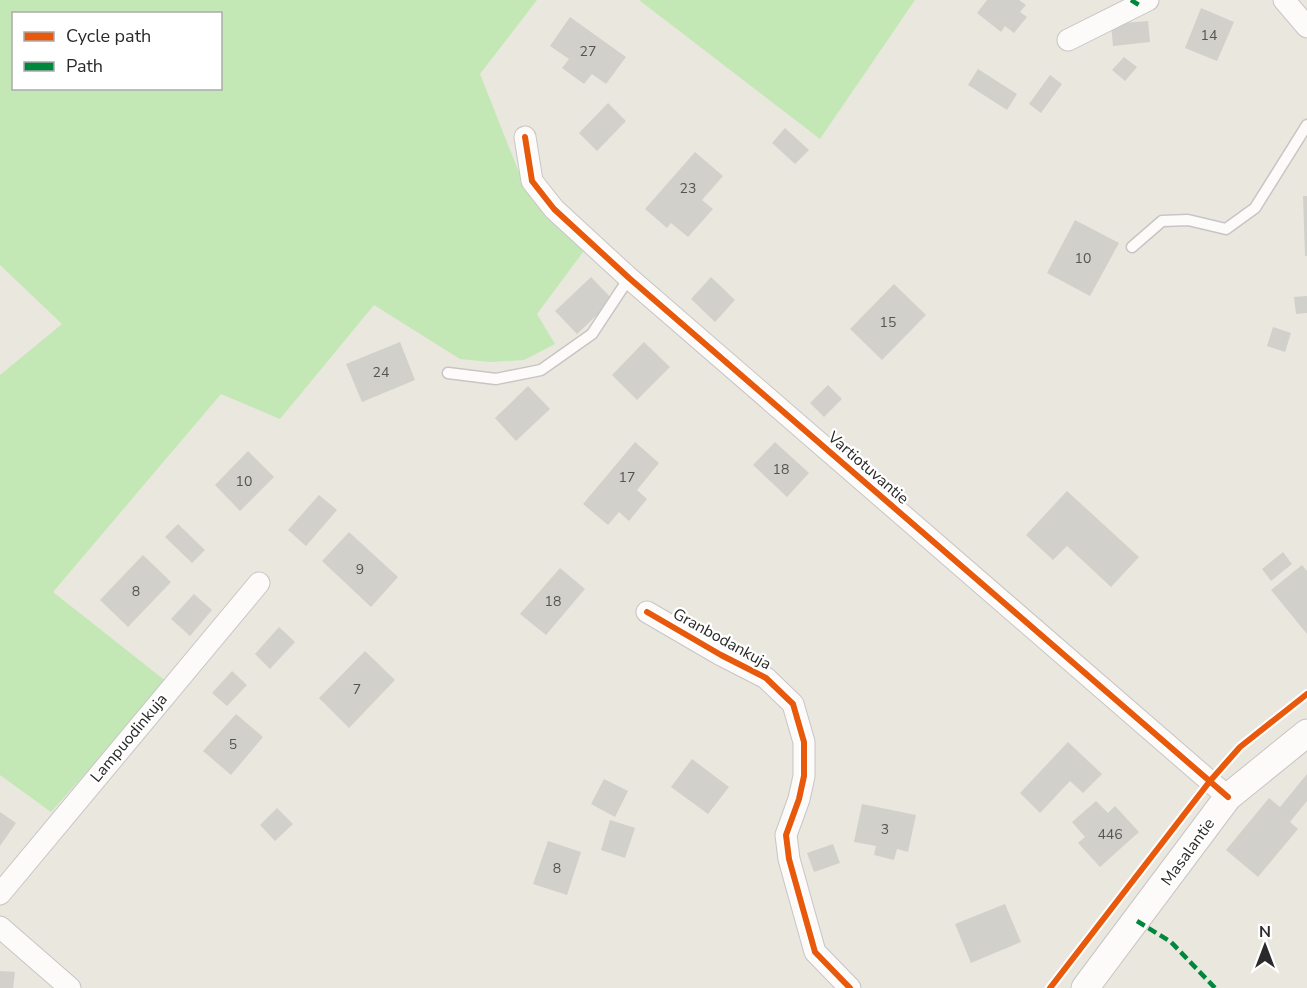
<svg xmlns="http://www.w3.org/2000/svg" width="1307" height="988" font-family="'Nunito Sans',sans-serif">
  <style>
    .green { fill: #c3e8b5; fill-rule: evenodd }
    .building { fill: #d2d0cb }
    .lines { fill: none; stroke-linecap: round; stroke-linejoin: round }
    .service-casing { stroke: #c7c5c5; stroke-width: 13 }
    .minor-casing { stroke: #c7c5c5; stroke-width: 23 }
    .tertiary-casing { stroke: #c7c5c5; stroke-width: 29 }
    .service { stroke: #fcfbfa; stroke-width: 10 }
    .minor { stroke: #fcfbfa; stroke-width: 21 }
    .tertiary { stroke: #fcfbfa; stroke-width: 27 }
    .quiet { stroke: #00873e; stroke-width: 4.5; stroke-dasharray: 9 4.5; stroke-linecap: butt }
    .cycleway-casing { stroke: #fff; stroke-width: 10 }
    .cycleway { stroke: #e8590c; stroke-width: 6 }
    .labels { text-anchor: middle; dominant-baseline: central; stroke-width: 4.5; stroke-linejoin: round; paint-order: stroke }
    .number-label { font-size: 14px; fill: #555453 }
    .street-label { font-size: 16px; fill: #2a2a2a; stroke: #fff }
  </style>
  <rect width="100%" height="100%" fill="#eae7df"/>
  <path class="green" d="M0 0H537L480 74 522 180 586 248 537 314 555 344 524 360 490 362 460 359 374 305 280 419 221 394 53 592 167 682 51 812 0 775V375L62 324 0 265ZM14 14H220V88H14Z
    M639 0H915L820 139Z"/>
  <path class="building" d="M987 0H1019L1026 5 1020 12 1027 17 1014 33 1005 26 1001 32 977 13Z
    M1201 8 1234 22 1217 61 1185 48Z
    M570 17 626 57 606 84 592 74 584 84 562 68 569 59 550 46Z
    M1148 21 1150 42 1113 46 1111 24Z
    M1124 57 1137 67 1125 81 1112 70Z
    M978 69 1017 94 1007 110 968 85Z
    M1050 75 1062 84 1041 113 1029 104Z
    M608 103 626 121 597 151 579 133Z
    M785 128 809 150 795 164 772 143Z
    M695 152 723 176 702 200 713 209 688 237 671 223 667 228 645 209Z
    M1303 196H1307V256H1305Z
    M1075 220 1119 243 1090 296 1047 273Z
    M591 277 613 300 577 334 555 311Z
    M711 277 735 300 715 322 691 299Z
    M894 284 926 315 882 360 850 329Z
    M1307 296V313L1296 314 1294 297Z
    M1273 327 1291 333 1285 352 1267 346Z
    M400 342 415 380 362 402 346 364Z
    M644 342 670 367 637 400 612 375Z
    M828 385 842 399 824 417 810 403Z
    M528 386 550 409 516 441 495 418Z
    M635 442 659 463 637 490 647 499 629 521 619 512 608 525 583 504Z
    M775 442 809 473 787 497 753 465Z
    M248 451 274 477 240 511 215 485Z
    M1067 491 1139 557 1111 587 1067 546 1053 560 1026 535Z
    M319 495 337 510 306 546 288 530Z
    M178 524 205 550 192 563 165 537Z
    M349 532 398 577 371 607 322 561Z
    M1283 552 1292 564 1271 581 1262 569Z
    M143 555 171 582 128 627 100 600Z
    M1302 565 1307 571V634L1271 590Z
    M560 568 585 589 546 635 520 614Z
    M194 594 212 610 190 636 171 619Z
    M279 627 295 642 270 669 255 654Z
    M365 651 395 680 349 728 319 698Z
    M232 671 247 685 227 706 212 693Z
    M236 714 263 737 231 775 203 751Z
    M1068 742 1102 774 1083 793 1070 781 1040 813 1020 793Z
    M692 759 729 787 708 814 671 787Z
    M1307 774V801L1290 822 1298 829 1258 877 1226 850 1269 798 1280 807Z
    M604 779 628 791 615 817 591 804Z
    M1096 801 1108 813 1115 806 1139 832 1100 867 1078 843 1085 837 1072 822Z
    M862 804 916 815 908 852 897 849 894 860 874 855 876 846 854 842Z
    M277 808 293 824 275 841 260 825Z
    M0 812 16 823 0 846Z
    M610 820 635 828 625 858 601 850Z
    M548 841 581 852 567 895 533 884Z
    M833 844 840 863 814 872 807 853Z
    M1005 904 1021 942 971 963 955 924Z
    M0 971 15 972 13 988H0Z"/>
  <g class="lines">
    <g class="service-casing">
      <path id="service" d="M1132 247 1162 221 1188 220 1226 229 1255 208 1307 125
        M448 373 496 379 541 370 592 334 629 278"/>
    </g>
    <g class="minor-casing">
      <path id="minor" d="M1284 0 1307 27
        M1068 40 1148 0
        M525 137 532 181 554 209 629 278 1228 797
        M647 612 721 655 766 678 793 704 804 742V776L799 799 786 835 789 859 815 952 850 988
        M0 894 259 583
        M0 927 70 988"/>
    </g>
    <g class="tertiary-casing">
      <path id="tertiary" d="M1085 988 1228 797 1307 733"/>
    </g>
    <use href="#service" class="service"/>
    <use href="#minor" class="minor"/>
    <use href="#tertiary" class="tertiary"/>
    <path class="quiet" d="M1131 0 1139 5
      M1137 921 1171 942 1215 988"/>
    <g class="cycleway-casing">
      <path id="cycleway" d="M525 137 532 181 554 209 629 278 1228 797
        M647 612 721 655 766 678 793 704 804 742V776L799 799 786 835 789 859 815 952 850 988
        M1050 988 1210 781 1240 747 1307 694"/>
    </g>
    <use href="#cycleway" class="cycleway"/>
  </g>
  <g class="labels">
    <g class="number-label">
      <text x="1209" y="35">14</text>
      <text x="588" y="51">27</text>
      <text x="688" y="188">23</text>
      <text x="1083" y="258">10</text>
      <text x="888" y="322">15</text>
      <text x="381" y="372">24</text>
      <text x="781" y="469">18</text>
      <text x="627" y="477">17</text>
      <text x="244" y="481">10</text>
      <text x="360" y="569">9</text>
      <text x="136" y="591">8</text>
      <text x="553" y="601">18</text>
      <text x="357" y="689">7</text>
      <text x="233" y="744">5</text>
      <text x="885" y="829">3</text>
      <text x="1110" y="834">446</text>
      <text x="557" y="868">8</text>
    </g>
    <g class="street-label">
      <text transform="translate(868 468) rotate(41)">Vartiotuvantie</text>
      <text transform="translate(722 639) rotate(29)">Granbodankuja</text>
      <text transform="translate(129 738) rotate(-50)">Lampuodinkuja</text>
      <text transform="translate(1188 852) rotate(-54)">Masalantie</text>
    </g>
  </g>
  <rect x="12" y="12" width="210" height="78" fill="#ffffff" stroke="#aaaaaa" stroke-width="1.5"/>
  <rect x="24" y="32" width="30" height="9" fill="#e8590c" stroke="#aaaaaa" stroke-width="1.5"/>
  <text x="66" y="42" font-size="18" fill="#2a2a2a">Cycle path</text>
  <rect x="24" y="62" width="30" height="9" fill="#00873e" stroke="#aaaaaa" stroke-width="1.5"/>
  <text x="66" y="72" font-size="18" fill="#2a2a2a">Path</text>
  <g transform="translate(1265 946)" stroke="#ffffff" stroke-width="4.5" paint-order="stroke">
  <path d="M0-4.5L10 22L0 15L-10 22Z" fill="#2a2a2a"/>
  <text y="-9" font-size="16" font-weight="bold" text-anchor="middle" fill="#2a2a2a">N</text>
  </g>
</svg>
